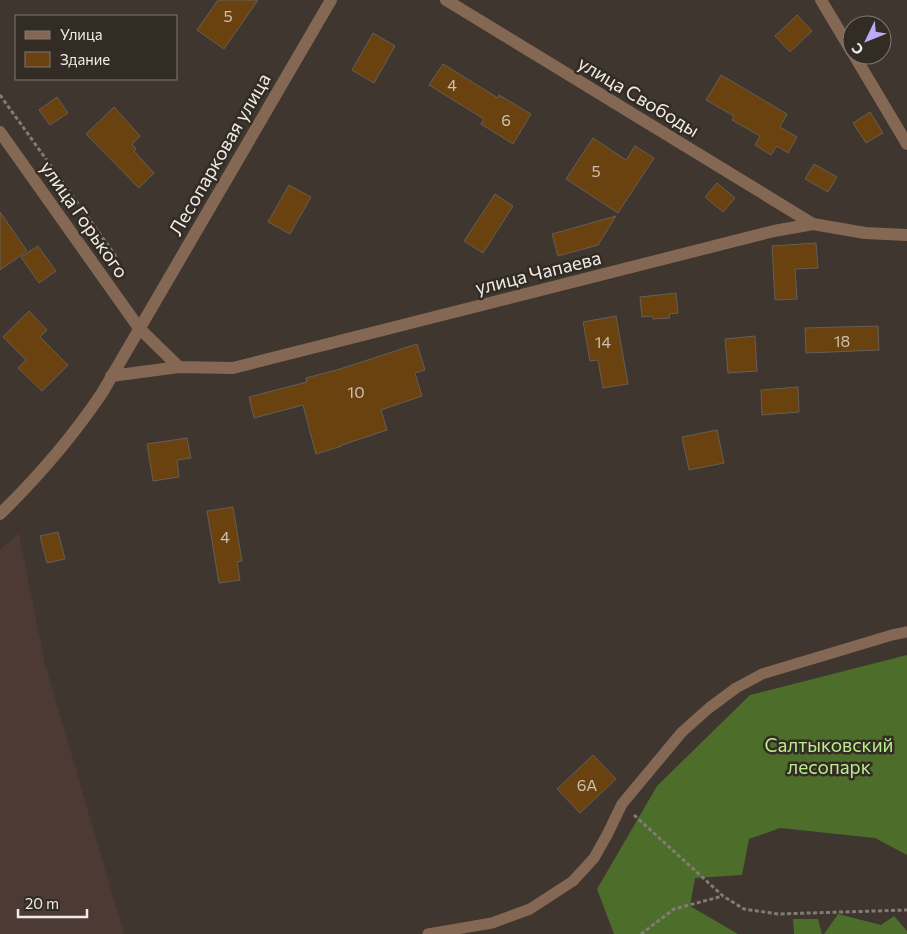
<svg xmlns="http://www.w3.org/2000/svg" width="907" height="934" font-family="Commissioner,sans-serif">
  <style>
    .industrial { fill: #4e3a35 }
    .forest { fill: #4d6e2b }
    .building { fill: #694210; stroke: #665e56 }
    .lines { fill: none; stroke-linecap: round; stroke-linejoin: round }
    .path { stroke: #827b75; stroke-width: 3; stroke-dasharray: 4 2.5; stroke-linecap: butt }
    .service { stroke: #846854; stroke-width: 11 }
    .minor { stroke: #846854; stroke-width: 12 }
    .labels { text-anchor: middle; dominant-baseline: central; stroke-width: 5; stroke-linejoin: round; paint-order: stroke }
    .number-label { font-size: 16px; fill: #cec1b1 }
    .street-label { font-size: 19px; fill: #f0ebe7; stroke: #332c25 }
    .park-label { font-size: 19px; fill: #baeb8c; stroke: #332c25 }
  </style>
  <rect width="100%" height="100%" fill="#3e362f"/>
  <path class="industrial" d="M19 533 45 664 124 934H0V550Z"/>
  <path class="forest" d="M907 655V855L875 838 780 828 749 839 742 875 695 878 690 906 738 934H614L597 889 657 786 750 695Z
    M838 914 881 925 894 916 907 931V934H824Z
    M793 919H818L822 934H794Z"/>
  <path class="building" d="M218 0H258L224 49 197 30Z
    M797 15 812 31 790 52 775 36Z
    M373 33 395 46 374 83 352 70Z
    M443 64 498 98 499 95 531 114 513 144 481 124 484 119 429 85Z
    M721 75 787 114 780 127 797 137 788 153 777 146 771 155 755 145 760 136 732 120 734 116 706 100Z
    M57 97 68 113 50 125 39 110Z
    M114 107 140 136 132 144 136 149 134 151 154 173 139 188 86 134Z
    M870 112 883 133 866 143 853 123Z
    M593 138 626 160 635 146 654 158 618 213 566 179Z
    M814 164 837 177 828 192 805 179Z
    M717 183 735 198 723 212 705 197Z
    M289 185 311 197 290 234 268 222Z
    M495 194 513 206 483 253 464 241Z
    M0 212 27 251 0 270Z
    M616 216 598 245 558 256 552 234Z
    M816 243 818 268 795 269 797 299 775 300 772 246Z
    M38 246 56 271 39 283 21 257Z
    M676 293 678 313 669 314 670 318 653 319 652 316 642 317 640 297Z
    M29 311 47 330 40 337 68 365 42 391 18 368 26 360 3 337Z
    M616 316 628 384 603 388 598 360 590 361 583 322Z
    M878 326 879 350 806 353 805 328Z
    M755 336 757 371 728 373 725 339Z
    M417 344 425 370 415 373 422 396 381 410 387 430 342 445V446L316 454 303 405 254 418 249 397 307 382 306 378 340 369Z
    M798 387 799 412 762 415 761 390Z
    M717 430 724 463 689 470 682 437Z
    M187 438 191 458 177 460 179 477 153 481 147 444Z
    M233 507 242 561 237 562 240 580 219 583 207 511Z
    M58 532 65 559 47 563 40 536Z
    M593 755 616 779 580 813 557 789Z"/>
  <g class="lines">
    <path class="path" d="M0 95 115 255 117 265
      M634 815 723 896 744 909 778 914 907 910
      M641 934 674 909 723 896"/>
    <path class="service" d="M428 934 492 923 530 909 573 881 594 858 607 835 622 804 682 732 709 708 736 688 762 674 892 635 907 632"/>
    <path class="minor" d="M446 0 813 224
      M821 0 852 52
      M854 55 907 144
      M0 132 139 328 179 367
      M111 376 179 367 233 368 774 231 813 224 865 233 907 235
      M0 514C40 475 71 439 102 393L331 0"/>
  </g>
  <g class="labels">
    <g class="number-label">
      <text x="228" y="15">5</text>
      <text x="452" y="84">4</text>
      <text x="506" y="119">6</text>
      <text x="596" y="170">5</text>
      <text x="842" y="340">18</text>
      <text x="603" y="341">14</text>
      <text x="356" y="391">10</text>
      <text x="225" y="536">4</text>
      <text x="587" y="784">6А</text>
    </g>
    <g class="street-label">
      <text transform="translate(639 96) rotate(31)">улица Свободы</text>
      <text transform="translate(219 154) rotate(-60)">Лесопарковая улица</text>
      <text transform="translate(85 219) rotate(55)">улица Горького</text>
      <text transform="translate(538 272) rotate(-14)">улица Чапаева</text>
    </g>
    <g class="park-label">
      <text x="829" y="744">Салтыковский<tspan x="829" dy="22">лесопарк</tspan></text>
    </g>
  </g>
  <rect x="15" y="15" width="162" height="65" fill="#332c25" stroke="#7f7873"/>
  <rect x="25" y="31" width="25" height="8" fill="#846854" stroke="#7f7873"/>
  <text x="60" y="40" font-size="15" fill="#f0ebe7">Улица</text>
  <rect x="25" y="52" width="25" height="15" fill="#694210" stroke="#7f7873"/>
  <text x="60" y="65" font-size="15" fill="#f0ebe7">Здание</text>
  <g transform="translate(867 40) rotate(227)"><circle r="24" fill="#332c25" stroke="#7f7873"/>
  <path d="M0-4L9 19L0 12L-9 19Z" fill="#bbaaf6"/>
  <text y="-8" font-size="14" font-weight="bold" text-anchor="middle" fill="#f0ebe7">С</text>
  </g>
  <path d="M18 909v8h69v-8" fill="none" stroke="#f0ebe7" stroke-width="2.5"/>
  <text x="25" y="909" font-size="15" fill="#f0ebe7" stroke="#332c25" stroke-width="4" paint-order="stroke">20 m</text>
</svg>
